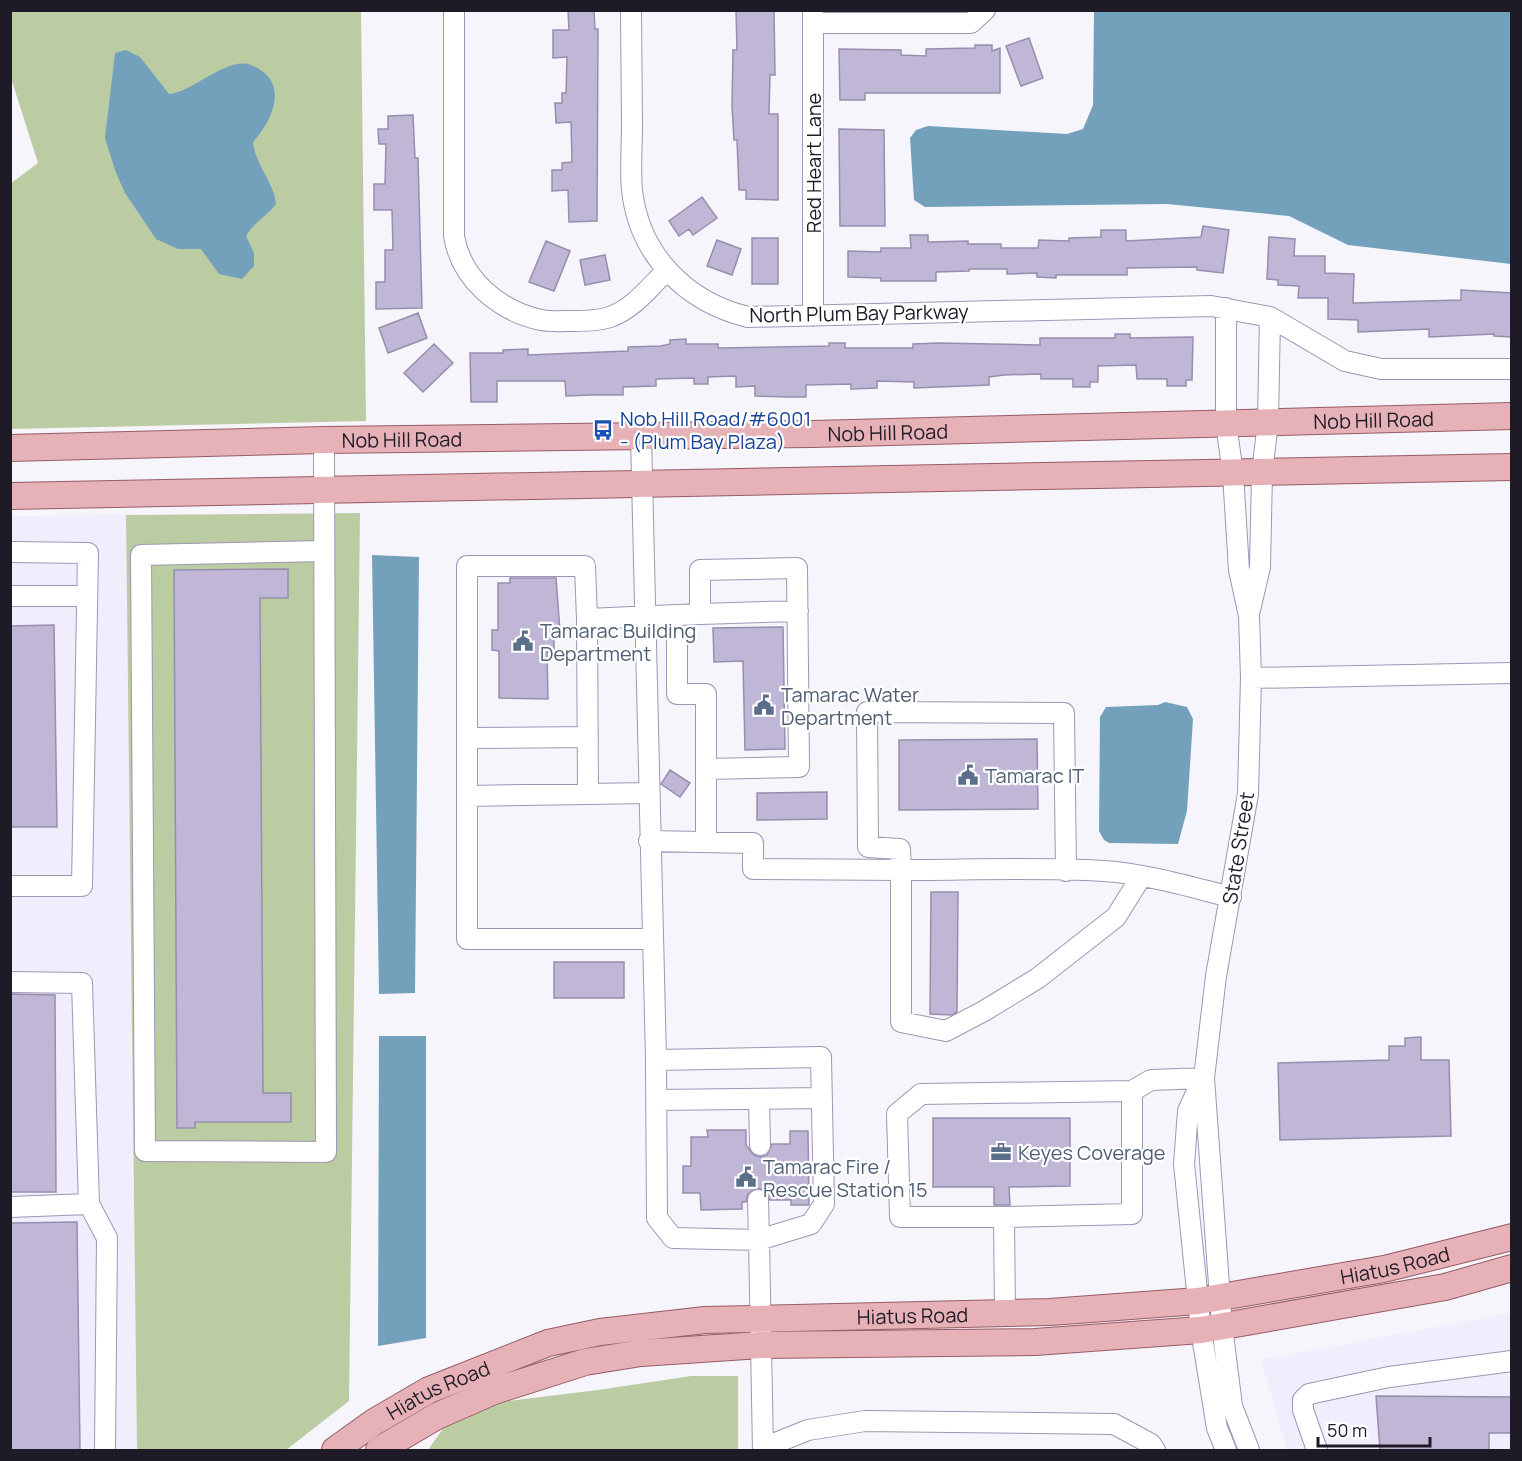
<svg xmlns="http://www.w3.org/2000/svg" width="1522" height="1461" font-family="Manrope,sans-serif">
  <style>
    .built { fill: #f1edfd }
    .green { fill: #bbcba2 }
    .water { fill: #73a1bb }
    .building { fill: #c0b7d7; stroke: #968ead; stroke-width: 1.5 }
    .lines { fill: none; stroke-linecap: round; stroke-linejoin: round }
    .minor-casing { stroke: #9e96b5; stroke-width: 22 }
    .major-casing { stroke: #965b65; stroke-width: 28 }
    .minor { stroke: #fff; stroke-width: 20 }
    .major { stroke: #e6b2b7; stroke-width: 26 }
    .labels { text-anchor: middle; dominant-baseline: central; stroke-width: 4.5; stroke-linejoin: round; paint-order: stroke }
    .street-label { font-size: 20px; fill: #1e1b27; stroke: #fff }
    .transit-label { font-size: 20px; fill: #164399; stroke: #fff; text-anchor: start }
    .service-label { font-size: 20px; fill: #4e5e75; stroke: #fff; text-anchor: start }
  </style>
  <rect width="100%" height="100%" fill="#f7f5fc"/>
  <path class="built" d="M126 515 137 1450H11L10 516Z
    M1511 1313V1450H1287L1261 1360Z"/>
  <path class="green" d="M11 11H361L366 421 11 429 10 184 38 163 11 78Z
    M360 513 349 1401 286 1450H137L126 515Z
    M691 1376H738V1450H428L458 1407 598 1390Z"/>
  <path class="water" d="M1094 11H1511V264L1348 245 1289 216 1167 204 925 207 914 200 910 138 916 130 928 126 1067 134 1083 129 1093 105Z
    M126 50 140 57 169 94C192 93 227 56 251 65 291 81 273 120 253 142 256 167 274 182 276 204 267 216 254 222 246 236L254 253V266L242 279 219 274 201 249H178L156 239 125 193 116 173 105 138 115 53Z
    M372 555 419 557 415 993 379 994Z
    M1165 702 1187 707 1193 719 1187 811 1178 844 1109 843 1104 840 1099 831 1100 717 1106 707 1158 705Z
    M379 1036H426V1338L378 1346Z"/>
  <path class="building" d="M568 10H594L595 29H598L597 221 569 222 568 190 552 191V170H562V163L572 162 571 122 556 123 555 103H562V93H566L567 57 553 58V30H569Z
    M736 10H774L775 75H770L769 114H778V200L746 199V190H739L737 140H734L732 106 733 50H737Z
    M1029 38 1043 78 1021 86 1006 46Z
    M975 45H992V51L1000 48V93H865V100H840L839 49 901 50V55L926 56V49L975 48Z
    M413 115 415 158H418L422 308 376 309V282H385V250H393L392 210H374V184H385L386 144H379L378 129H388V116Z
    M839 129 884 130 885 226H840Z
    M702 197 717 218 693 235 689 229 679 236 669 221Z
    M1203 226 1229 230 1223 273 1197 270V267L1127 268V275H1056V278L1037 277V273L1007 274V269H969V271L936 272V281H881V278L848 277V251L881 252V248H911L910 235H928V242L968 241V244H1001V248H1038L1039 240 1069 241V238L1101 237V230H1126V241L1201 237Z
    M1269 237 1295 239 1294 256H1325V273L1354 274 1353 303 1461 300V290L1512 293V337L1494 336V334L1429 337V329L1358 332V320L1328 319V298H1298L1299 286 1278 285V280L1267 279Z
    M752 238H778V284H752Z
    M717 240 741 249 732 275 707 266Z
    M546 241 570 251 554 291 529 282Z
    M605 255 610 280 585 285 580 260Z
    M418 313 427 338 388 353 379 328Z
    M1115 334H1130V338L1193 337 1192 380H1186V386H1167V379H1137L1136 365 1098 366V382H1090V387H1073V379H1041V374L1004 375 989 377V385L914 388V382L877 381V388L851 389V384L806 385V397H787L755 396V386L736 387V376L708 377V384H694V378L656 379V386L623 387V395H592L566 396 565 381H497V402H471L470 353H503V350L528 349V355L628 351V347L661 346 670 344V340L686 339V344H718V348L829 346V343H845V348H913V344L939 343 1040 345V338H1115Z
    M434 344 453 363 423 392 404 373Z
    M288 569V598H260L263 1093H291V1122H195V1128H177L174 570Z
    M510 578H556L560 631H554V652H547L548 699 499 698V651L492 650V630H498V583H510Z
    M54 625 57 827H10V626Z
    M783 627 785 749 745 750 743 661 714 662 713 628Z
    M1037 739 1038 809 899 810V740Z
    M670 770 690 783 680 797 661 784Z
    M827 792V819L757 820V793Z
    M931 892H958L957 1012 952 1015 930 1014Z
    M554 962H624V998H554Z
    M10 994 55 995 56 1192H10Z
    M1421 1037V1060H1449L1451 1136 1280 1140 1278 1063 1389 1060V1046H1405V1038Z
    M933 1118H1070V1186L1009 1187 1010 1205H994V1187H933Z
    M707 1130H746V1145L754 1155 760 1157 767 1155 772 1144H790V1131H808L809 1205H791V1200H770L764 1190 757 1188 748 1194 746 1202H742V1209L701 1210 700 1193H683V1166H691V1137H708Z
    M77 1222 80 1450H10V1223Z
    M1376 1396 1512 1397V1433H1489V1450H1380Z"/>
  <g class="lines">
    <g class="minor-casing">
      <path id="minor" d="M454 10V236C461 279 499 311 541 320 551 322 563 321 573 321 585 321 599 321 610 317 633 309 649 288 666 271
        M631 10C631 49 632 87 632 126 632 147 630 169 632 190 639 255 686 302 748 317L1211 306 1270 317 1345 361 1381 369H1512
        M813 10V316
        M813 23H971L985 10
        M1226 308V423L1233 474 1239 570 1249 616 1251 678 1248 794 1216 976 1204 1078 1222 1326 1232 1406 1249 1450
        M641 436 656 1060 657 1218 673 1238 759 1240 763 1450
        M324 551 141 555 145 1151 326 1152 324 440
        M10 552 88 553 82 886H10
        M10 596H87
        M1250 610 1260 567 1262 473 1268 422 1270 317
        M700 614 798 611
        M587 619 588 794
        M677 640V694H706V842
        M1251 678 1511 673
        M467 738 588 737
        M467 796 648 793
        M649 841 753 843V869L901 870 900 849 868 847 867 712 1064 713 1066 871
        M1141 877 1116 917 1038 978 984 1011 946 1031 901 1022V870C968 870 1037 867 1104 871 1147 874 1190 887 1231 897
        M652 939H467V566H585L587 619 700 614V570L797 568 799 767 706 769
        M10 982 82 983 89 1204
        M656 1060 821 1057 824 1204 811 1224 759 1240 758 1200
        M1202 1080 1188 1111 1184 1164 1201 1330 1217 1428 1226 1450
        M759 1099 760 1145
        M657 1100 821 1098
        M10 1207 89 1204 107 1238 105 1450
        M1004 1217 1132 1214V1091
        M1005 1313 1004 1217H900L897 1114 921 1094 1132 1091 1151 1080 1204 1078
        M763 1448 808 1430 865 1421 1114 1424 1151 1444 1155 1450
        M1317 1450 1303 1410V1400L1309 1394 1389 1377 1512 1361"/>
    </g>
    <g class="major-casing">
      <g id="major">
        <path id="s1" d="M10 448 324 440 812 434 1512 416"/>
        <path d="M10 496 1512 467"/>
        <path id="s2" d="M335 1450 374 1422 429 1390 548 1343 600 1332 705 1320 1050 1312 1198 1301 1384 1269 1512 1237"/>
        <path d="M379 1450 437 1416 494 1391 585 1362 641 1353 761 1345 1035 1342 1201 1330 1445 1287 1512 1268"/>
      </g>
    </g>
    <use href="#minor" class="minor"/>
    <use href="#major" class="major"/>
  </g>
  <defs>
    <g id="bus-bare" transform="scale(1.62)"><path d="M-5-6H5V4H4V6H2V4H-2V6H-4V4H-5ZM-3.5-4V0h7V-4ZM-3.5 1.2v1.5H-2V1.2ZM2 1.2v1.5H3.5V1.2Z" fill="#1a4fb4" stroke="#fff" stroke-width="2.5" paint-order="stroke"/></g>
    <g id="civic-bare" transform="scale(1.62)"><path d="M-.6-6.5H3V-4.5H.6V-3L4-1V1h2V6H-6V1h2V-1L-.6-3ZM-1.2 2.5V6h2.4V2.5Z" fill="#5c6f8a" stroke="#fff" stroke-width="2.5" paint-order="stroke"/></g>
    <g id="office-bare" transform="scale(1.62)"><path d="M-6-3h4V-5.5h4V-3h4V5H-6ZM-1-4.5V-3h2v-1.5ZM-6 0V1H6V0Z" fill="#5c6f8a" stroke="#fff" stroke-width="2.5" paint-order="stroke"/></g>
  </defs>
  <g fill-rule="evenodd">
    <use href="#bus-bare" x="603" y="430"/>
    <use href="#civic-bare" x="523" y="641"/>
    <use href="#civic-bare" x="764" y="705"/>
    <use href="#civic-bare" x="968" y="775"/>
    <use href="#office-bare" x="1001" y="1152"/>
    <use href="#civic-bare" x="746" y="1177"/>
  </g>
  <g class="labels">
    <g class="street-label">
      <text transform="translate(813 163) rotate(-90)">Red Heart Lane</text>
      <text transform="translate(859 313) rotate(-1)">North Plum Bay Parkway</text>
      <text stroke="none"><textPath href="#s1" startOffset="1364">Nob Hill Road</textPath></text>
      <text stroke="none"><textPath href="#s1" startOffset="878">Nob Hill Road</textPath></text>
      <text stroke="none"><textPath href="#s1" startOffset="392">Nob Hill Road</textPath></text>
      <text transform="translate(1238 848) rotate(-81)">State Street</text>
      <text stroke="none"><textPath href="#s2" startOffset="1092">Hiatus Road</textPath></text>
      <text stroke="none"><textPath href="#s2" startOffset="606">Hiatus Road</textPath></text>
      <text stroke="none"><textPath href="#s2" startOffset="120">Hiatus Road</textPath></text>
    </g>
    <g class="transit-label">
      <text x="620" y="418">Nob Hill Road/#6001<tspan x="620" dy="23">- (Plum Bay Plaza)</tspan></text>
    </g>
    <g class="service-label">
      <text x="540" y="630">Tamarac Building<tspan x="540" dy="23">Department</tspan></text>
      <text x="781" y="694">Tamarac Water<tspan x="781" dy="23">Department</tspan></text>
      <text x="985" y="775">Tamarac IT</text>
      <text x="1018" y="1152">Keyes Coverage</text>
      <text x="763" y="1166">Tamarac Fire /<tspan x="763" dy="23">Rescue Station 15</tspan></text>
    </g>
  </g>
  <rect width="1522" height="1461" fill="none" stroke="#1e1b27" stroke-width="24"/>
  <path d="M1318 1437v9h112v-9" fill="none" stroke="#1e1b27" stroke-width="3"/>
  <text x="1327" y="1437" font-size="18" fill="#1e1b27" stroke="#ffffff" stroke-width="4.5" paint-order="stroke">50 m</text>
</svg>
